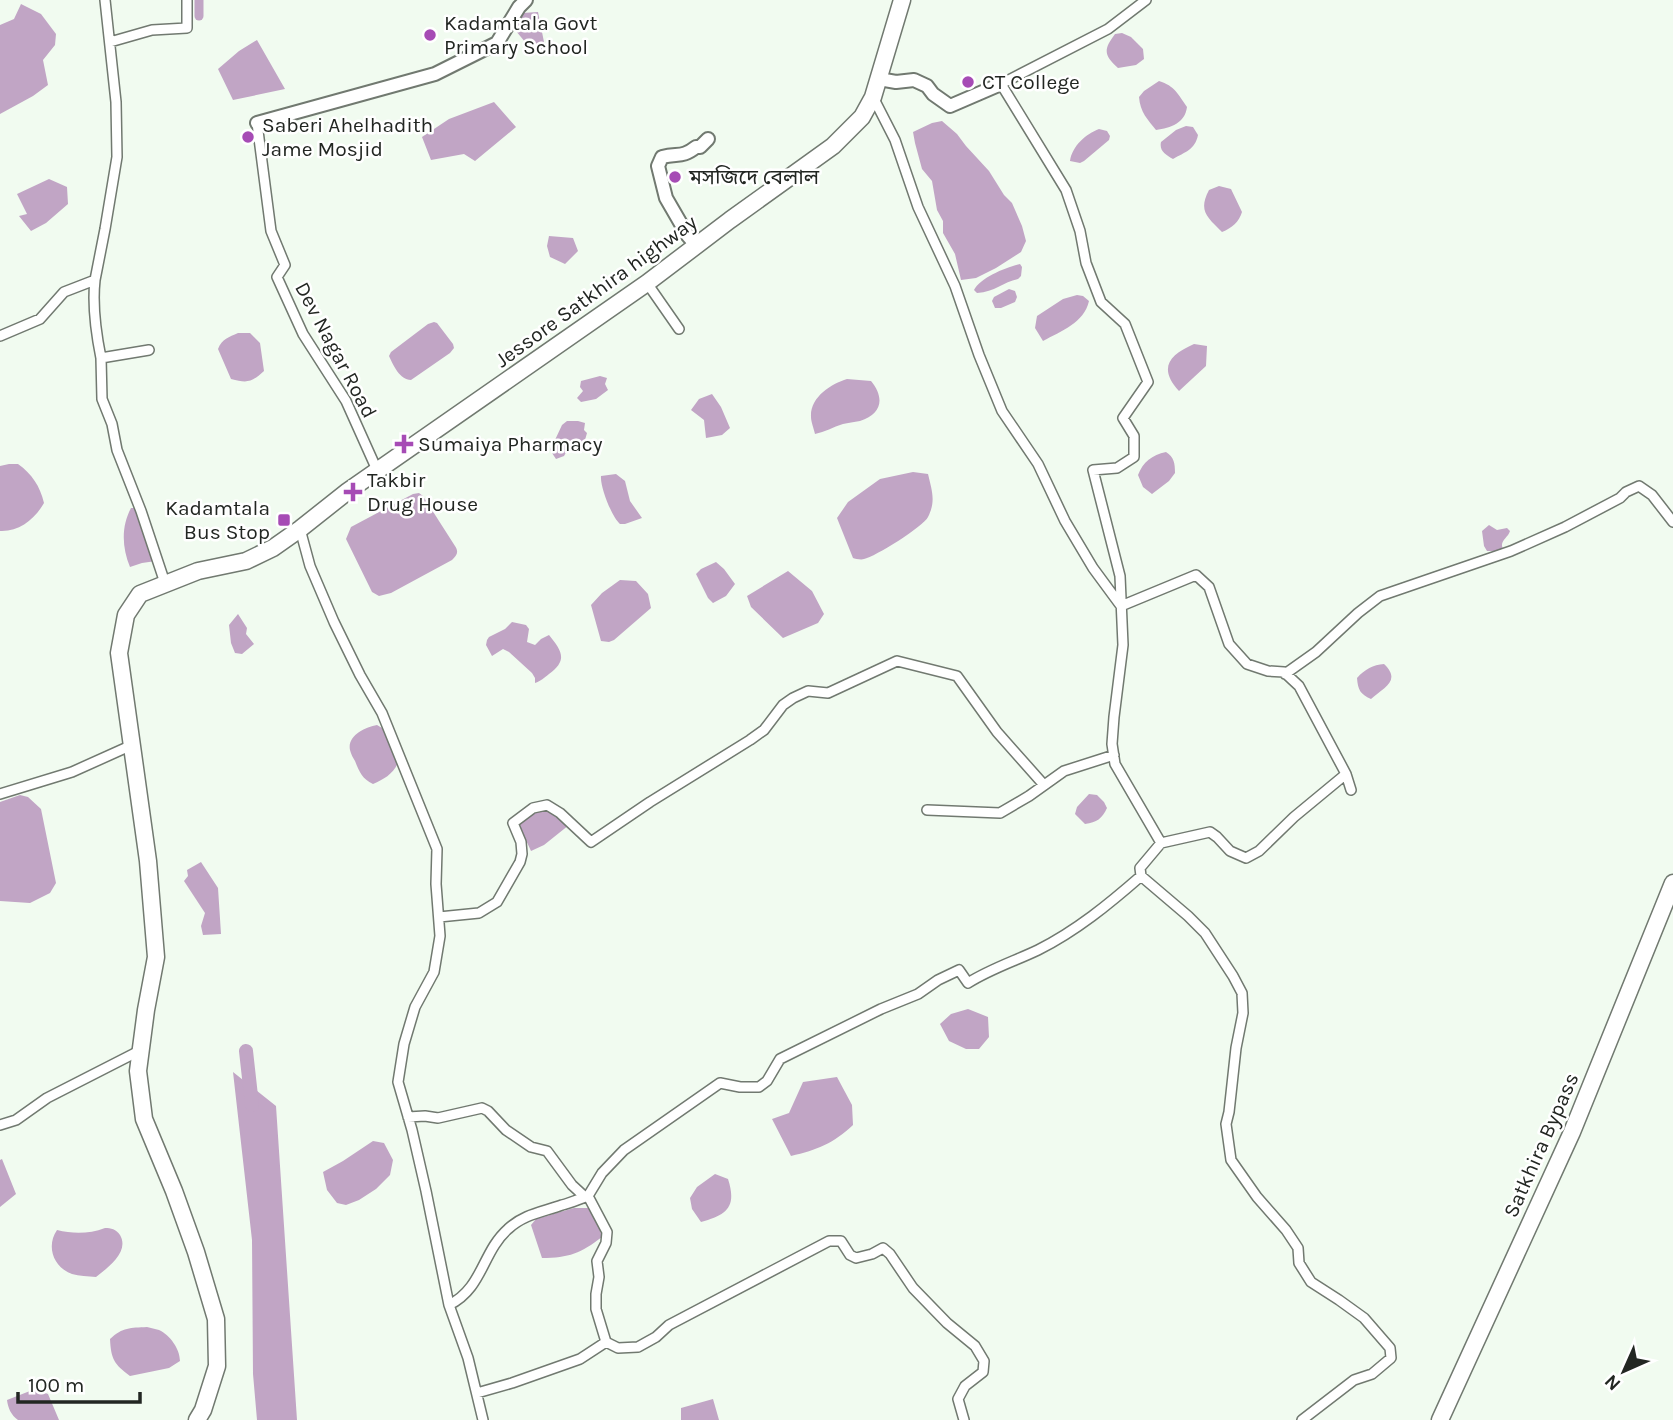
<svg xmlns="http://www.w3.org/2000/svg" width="1673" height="1420" font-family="Karla,'Noto Sans Bengali',sans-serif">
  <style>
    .water { fill: #c1a5c5 }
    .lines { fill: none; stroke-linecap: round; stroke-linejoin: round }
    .canal { stroke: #c1a5c5; stroke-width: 9 }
    .river { stroke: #c1a5c5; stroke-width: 14 }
    .street-casing { stroke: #717970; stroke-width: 12 }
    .secondary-casing { stroke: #717970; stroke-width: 16 }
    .highway-casing { stroke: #717970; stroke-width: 19 }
    .street { stroke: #fff; stroke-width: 9 }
    .secondary { stroke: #fff; stroke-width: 12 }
    .highway { stroke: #fff; stroke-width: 16 }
    .poi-dot { fill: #a64bb5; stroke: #fff; stroke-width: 2.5 }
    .labels { text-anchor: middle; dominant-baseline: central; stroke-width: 5; stroke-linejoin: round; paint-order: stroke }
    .poi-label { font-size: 21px; fill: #222622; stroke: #fff; text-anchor: start }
    .street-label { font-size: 21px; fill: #222622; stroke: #fff }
  </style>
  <rect width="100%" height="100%" fill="#f1fbf0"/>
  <path class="water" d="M21 4 41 14 56 34 55 45 43 60 48 85 33 96 0 114V25L14 19Z
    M538 12 545 47 535 54 511 25 522 13Z
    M1122 33 1131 37 1143 49 1144 59 1136 65 1118 68C1104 55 1103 50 1115 34Z
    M257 40 285 89 233 100 218 69 239 51Z
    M1159 81C1175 86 1178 94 1187 107 1185 123 1171 128 1156 130 1148 120 1140 112 1139 97L1144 91Z
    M494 102 516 127 475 161 464 154 431 160 422 137 449 119Z
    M942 121 957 134 966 146 989 171 1004 195 1012 203 1022 226 1026 241 1021 252 996 268 976 278 961 280 955 254 943 233V221L937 210 932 181 922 169 915 143 913 132 932 123Z
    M1186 126 1193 127 1198 135C1195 150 1185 152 1173 159 1166 155 1159 151 1161 142L1176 130Z
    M1099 129 1107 131 1110 136 1109 140 1084 161 1080 163 1070 161C1072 146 1086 134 1099 129Z
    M49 179 67 187 68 204 46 223 31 231 19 216 27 214 17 194Z
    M1219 186 1231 189 1242 212C1239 222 1232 228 1222 232 1207 217 1198 211 1209 190Z
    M549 236 573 238 578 251 565 264 550 257 547 246Z
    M1020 264 1022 267 1021 276 1018 279C1003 282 995 292 977 293L974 290C980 278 1006 267 1020 264Z
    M1009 289 1015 291 1017 297 1015 302 1001 308H995L992 301 994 297Z
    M1077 295 1083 296 1089 301C1084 323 1061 331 1043 341L1035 328 1037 316 1063 299Z
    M434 322 437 323 453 344 454 348 450 353 411 380C400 380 393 365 389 356L391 352 428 324Z
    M238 333H250L260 343 264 371C251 383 247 383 231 379L218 349C222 339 229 337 238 333Z
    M1194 344 1207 346 1206 366 1179 391C1158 368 1169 355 1194 344Z
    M600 376 607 378 605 384 608 390 596 399 581 402 577 398 583 391 580 387 581 381Z
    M847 379 871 381C885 398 882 414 860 421 854 422 848 423 843 424 833 427 825 432 815 434 814 429 811 422 811 417 810 397 831 384 847 379Z
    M712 394 721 407 730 428 722 435 706 438 704 420 691 410 699 399Z
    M567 421H578L585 423 584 430 587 433 585 440 582 444 576 443 570 445 564 456 556 459 550 450 552 444 550 439 555 440 562 425Z
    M1166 452C1174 457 1175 463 1175 473L1169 481 1152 494 1143 487 1138 475C1143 462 1152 455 1166 452Z
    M9 464H18C32 474 40 486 44 503 35 519 19 532 0 531V466Z
    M913 472 928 474C932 491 936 501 928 517 924 526 875 557 864 559 862 560 855 559 853 558L837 518 848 502 880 479Z
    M616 474 625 481 630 501 642 518 625 524H620C612 517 600 487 601 476Z
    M419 493 423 496 455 546C459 552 457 555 452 560L391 593 379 596 372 592 346 539 351 527 413 494Z
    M131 508H135L156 561 142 563 130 567C122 547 121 527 131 508Z
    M1489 525 1497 530 1507 528 1510 531C1508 538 1499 541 1503 549L1501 551H1487L1484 546 1482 531Z
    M716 562 724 569 735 584 726 596 713 603 708 598 696 574 701 569Z
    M788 571 812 591 824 614 818 623 783 638 751 607 747 596Z
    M620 580 636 581 648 594 651 608 614 640 609 642 601 641 591 605 602 593Z
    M238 614 247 628 246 634 254 644 242 654 235 653 231 643 229 625Z
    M512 622 526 625 529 629 527 642 535 645 541 639 549 635C562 651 568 660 549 674 544 678 541 681 535 683V678L532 673 509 652 503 649 492 656 486 645 487 640 489 637 505 629Z
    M1384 664C1402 681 1383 688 1371 699 1360 694 1358 690 1357 678 1365 669 1373 665 1384 664Z
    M377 725 382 728 398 763C392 775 384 779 373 784 362 779 359 771 355 761 353 758 351 754 350 750 347 736 365 727 377 725Z
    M1089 794 1097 795 1104 802 1107 808C1102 819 1097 822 1085 824L1075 814 1077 807Z
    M20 795 28 797 41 809 56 883 50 893 30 903 0 901V802Z
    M542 809 557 813 569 825 544 845 531 851 519 825 521 820Z
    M201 862 218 888 221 934 203 935 201 926 205 913 184 881 188 876 187 870Z
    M968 1009 988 1017 989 1037 979 1049H966L949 1041 940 1024 951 1014Z
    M233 1072 276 1106 297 1420H257L253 1374 252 1240Z
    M837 1077 852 1105 853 1125C834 1143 817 1150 791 1156L772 1119 789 1113 803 1082Z
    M373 1141 384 1143 393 1160 390 1175 376 1189 359 1200 346 1205 337 1203 327 1190 323 1172 343 1161Z
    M2 1159 16 1194 0 1207V1160Z
    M715 1174 728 1179C737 1207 727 1215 701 1222L692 1209 690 1198 697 1187Z
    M574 1208H588L597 1220 602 1237C581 1253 569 1258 542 1258L531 1225 536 1219Z
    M105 1228C111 1228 116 1229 120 1235 130 1252 107 1268 96 1277 88 1276 79 1276 72 1274 53 1267 46 1246 57 1230 73 1234 89 1234 105 1228Z
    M147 1327C151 1328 155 1329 159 1330 170 1335 180 1349 180 1361L169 1368 130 1376C114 1364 111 1359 110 1339 123 1327 130 1328 147 1327Z
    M35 1389 48 1394 59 1420H18C11 1415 8 1408 7 1400Z
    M713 1399 719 1420H681V1408Z"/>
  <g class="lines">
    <path class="canal" d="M199 16V0"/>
    <path class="river" d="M246 1051 252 1105"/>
    <g class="street-casing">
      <path id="street" d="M110 42 152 30 187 28V0
        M873 97 895 140 918 207 955 286 979 355 1002 411 1038 464 1065 521 1093 568 1121 606 1196 575 1209 587 1229 644 1247 664 1268 671 1284 672 1299 686 1346 774 1294 817 1259 851 1246 858 1230 851 1217 837 1210 832 1161 843
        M257 123 271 231 285 265 277 277 303 334 346 401 377 470
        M95 280 105 229 117 157 116 102 105 0
        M647 283 679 329
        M0 336 40 319 64 292 95 280C92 306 96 333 101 358L149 350
        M101 358 102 399 112 424 117 450 141 511 165 583
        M300 529 310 566 334 622 360 675 382 713 437 849 436 884 440 936 434 972 415 1007 404 1044 398 1082 412 1130 426 1191 449 1305 468 1358 483 1420
        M1285 674 1316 652 1358 613 1380 596 1511 551 1565 527 1620 498 1626 492 1639 486 1652 495 1673 522
        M1346 774 1351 790
        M0 794 72 772 132 745
        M927 810 1000 813 1029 796 1064 771 1114 755
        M1141 876 1140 868 1161 843 1115 764 1112 744 1114 717 1123 645 1120 576 1093 470 1117 468 1134 457V436L1123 418 1148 382 1125 324 1101 302 1086 263 1080 231 1066 190 1001 84 1108 29 1146 0
        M439 917 479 913 497 902 520 862 522 854 521 842 513 823 533 808 547 805 560 813 591 842 650 802 750 740 764 730 783 705 793 698 808 691 828 693 897 661 957 676 997 732 1044 785
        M408 1117 425 1116 438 1118 482 1108 488 1111 506 1130 531 1147 547 1151 572 1185 585 1197
        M0 1125 16 1120 47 1098 141 1050
        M588 1196 602 1173 624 1150 720 1083 740 1087H759L767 1081 780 1059 881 1009 918 994 938 980 959 970 968 983C990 969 1015 961 1038 950 1076 931 1109 904 1141 876L1188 916 1205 933 1233 976 1242 993 1243 1013 1236 1048 1229 1112 1226 1124 1231 1160 1257 1197 1286 1230 1298 1248 1299 1263 1311 1282 1339 1300 1364 1318 1390 1348 1391 1358 1372 1374 1354 1380 1302 1420
        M449 1305C483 1288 482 1252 508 1229 524 1214 543 1212 562 1205 571 1203 579 1199 588 1196L607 1232 606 1243 597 1261 599 1277 596 1294V1309L606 1342
        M477 1393 512 1383 580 1359 606 1342 618 1348 638 1347 656 1337 669 1325 829 1241H841L850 1255 856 1258 872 1254 883 1248 890 1254 913 1288 947 1323 975 1346 984 1361 983 1372 965 1386 958 1399 964 1420"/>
    </g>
    <g class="secondary-casing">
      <path id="secondary" d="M879 79 896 82 914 80 927 86 933 94 950 106 1001 84
        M257 123 435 74 497 43 519 7 526 0
        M696 245 688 236 666 198 658 166 662 157C679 153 682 158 696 147H700L708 139"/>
    </g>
    <g class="highway-casing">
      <path id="highway" d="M197 1420 203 1410 217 1366 216 1319 196 1252 174 1191 144 1119 138 1071 146 1010 156 957 148 861 119 653 126 615 140 594 198 571 246 561 273 548 300 529 348 491 647 283 730 220 833 146 862 117 873 97 902 0
        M1440 1420 1572 1132 1673 883"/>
    </g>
    <use href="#street" class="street"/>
    <use href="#secondary" class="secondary"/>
    <use href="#highway" class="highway"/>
  </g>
  <g class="poi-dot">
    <circle cx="430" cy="35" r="7"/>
    <circle cx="968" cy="82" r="7"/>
    <circle cx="248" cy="137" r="7"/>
    <circle cx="675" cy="177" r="7"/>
    <path d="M400.5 433.5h7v7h7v7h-7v7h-7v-7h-7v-7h7z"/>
    <path d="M349.5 481.5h7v7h7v7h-7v7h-7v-7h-7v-7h7z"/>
    <rect x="277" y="513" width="14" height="14" rx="3.5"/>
  </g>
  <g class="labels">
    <g class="poi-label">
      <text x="444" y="23">Kadamtala Govt<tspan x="444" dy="24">Primary School</tspan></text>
      <text x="982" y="82">CT College</text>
      <text x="262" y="125">Saberi Ahelhadith<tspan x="262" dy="24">Jame Mosjid</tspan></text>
      <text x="689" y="177">মসজিদে বেলাল</text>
      <text x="418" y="444">Sumaiya Pharmacy</text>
      <text x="367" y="480">Takbir<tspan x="367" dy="24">Drug House</tspan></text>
      <text x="270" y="508" text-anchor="end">Kadamtala<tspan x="270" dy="24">Bus Stop</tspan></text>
    </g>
    <g class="street-label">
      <text transform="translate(596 291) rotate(-36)">Jessore Satkhira highway</text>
      <text transform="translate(336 350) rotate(62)">Dev Nagar Road</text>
      <text transform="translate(1541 1145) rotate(-66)">Satkhira Bypass</text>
    </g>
  </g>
  <g transform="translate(1624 1371) rotate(225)" stroke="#ffffff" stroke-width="5" paint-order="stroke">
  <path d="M0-5L12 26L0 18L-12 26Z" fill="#222622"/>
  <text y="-10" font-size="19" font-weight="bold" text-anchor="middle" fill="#222622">N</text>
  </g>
  <path d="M18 1392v10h122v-10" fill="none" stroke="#222622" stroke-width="3.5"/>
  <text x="28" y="1392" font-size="21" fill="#222622" stroke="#ffffff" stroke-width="5" paint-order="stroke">100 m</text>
</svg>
